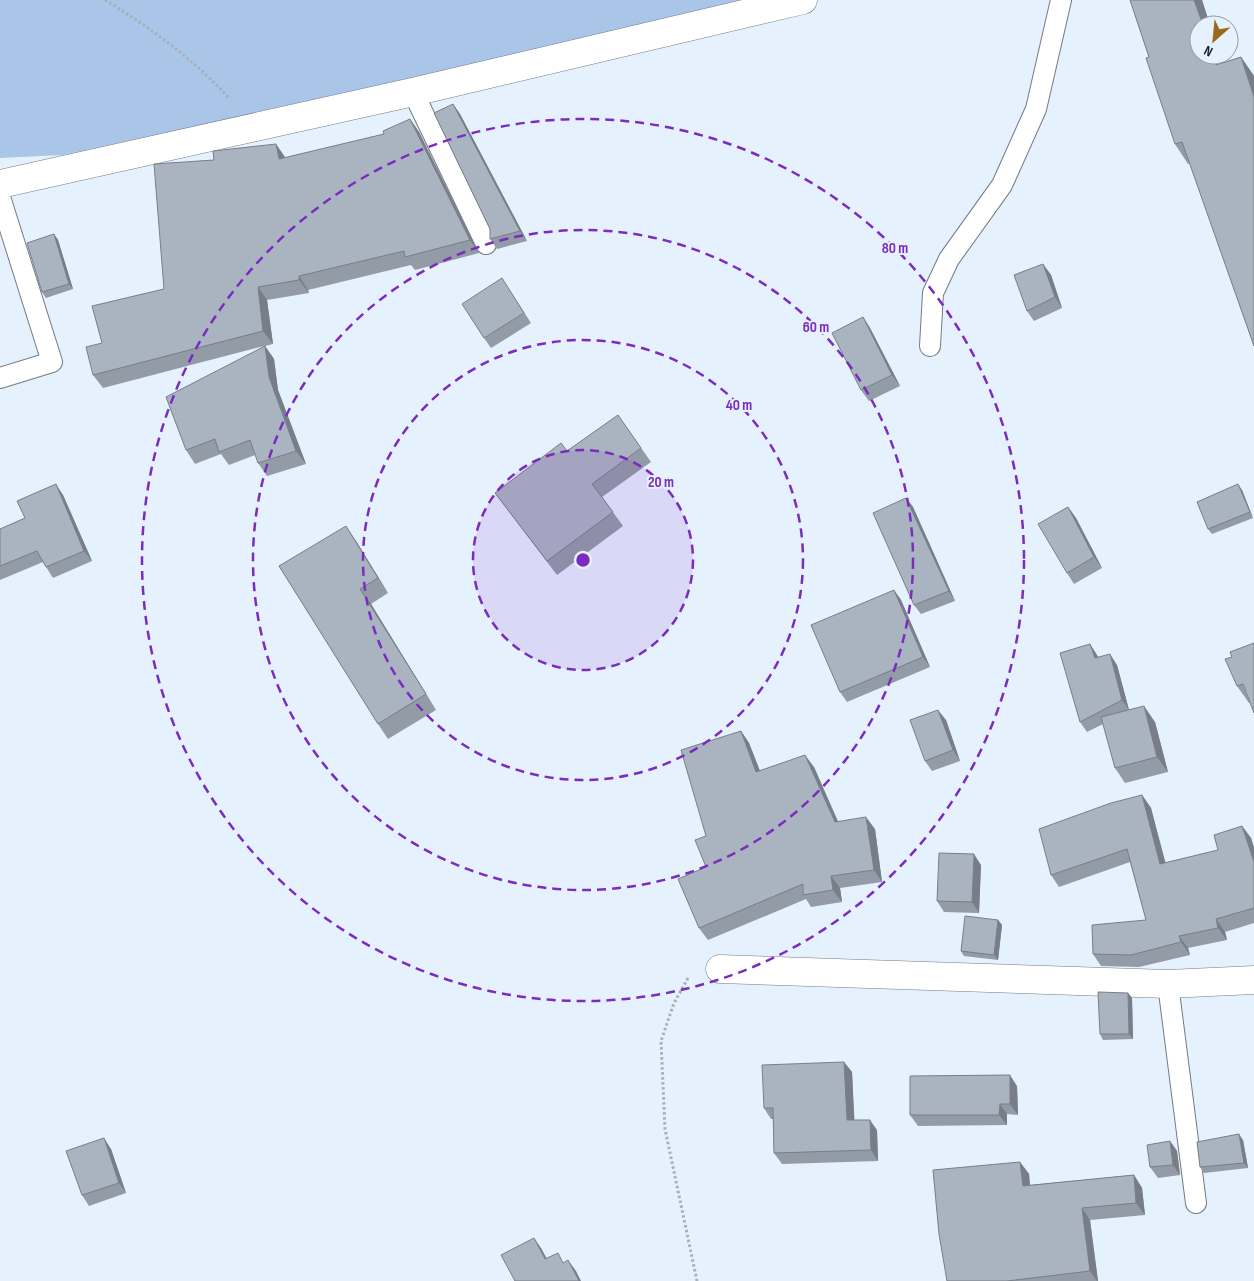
<svg xmlns="http://www.w3.org/2000/svg" width="1254" height="1281" font-family="'Sofia Sans Condensed',sans-serif">
  <style>
    .green { fill: #a9c6e9 }
    .lines { fill: none; stroke-linecap: round; stroke-linejoin: round }
    .lane-casing { stroke: #717b86; stroke-width: 22 }
    .street-casing { stroke: #717b86; stroke-width: 29 }
    .path { stroke: #a7b0ba; stroke-width: 3; stroke-dasharray: 2.5 2.5; stroke-linecap: butt }
    .lane { stroke: #fff; stroke-width: 20 }
    .street { stroke: #fff; stroke-width: 28 }
    .wall { fill: #929ba6 }
    .shaded-wall { fill: #777e87 }
    .building { fill: #aab4c1; stroke: #777e87 }
    .ring { fill: none; stroke: #7b2cbf; stroke-width: 2.5; stroke-dasharray: 9 6 }
    .centre { fill: #7b2cbf; stroke: #e6f1fe; stroke-width: 2.5 }
    .ring-label { font-size: 15px; text-anchor: middle; font-weight: bold; fill: #7b2cbf; stroke: #e6f1fe; stroke-width: 4; stroke-linejoin: round; paint-order: stroke }
  </style>
  <rect width="100%" height="100%" fill="#e6f1fe"/>
  <path class="green" d="M0 0H764L63 155 0 158Z"/>
  <g class="lines">
    <g class="lane-casing">
      <path id="lane" d="M413 92 486 244
        M0 197 52 362 0 378
        M930 346 933 293 949 259 1002 185 1036 109 1061 0
        M1168 984 1196 1203"/>
    </g>
    <g class="street-casing">
      <path id="street" d="M0 184 413 92 803 0
        M720 969 1168 984 1254 980"/>
    </g>
    <path class="path" d="M105 0C151 28 193 59 230 99
      M688 978 674 1003 661 1041 665 1129 697 1281"/>
    <use href="#lane" class="lane"/>
    <use href="#street" class="street"/>
  </g>
  <path class="wall" d="M1130 0H1202L1210 25H1199V55H1220L1223 63 1241 57 1254 76V346L1190 163 1188 164 1175 144 1149 57Z
    M453 104 460 114 527 241 497 249 490 239V229Z
    M410 119 419 132 479 253 415 270 411 265 308 290 309 293 267 300 273 344 265 346 274 359 278 390 306 464 267 476 258 463 255 455 229 465 221 454 195 464 186 450 264 346 103 388 93 375 164 289 285 157V158L384 134Z
    M54 234 58 240 73 289 46 298 42 292Z
    M1043 264 1051 275 1062 308 1034 321 1027 311Z
    M509 289 531 323 491 348 484 338Z
    M863 317 870 328 900 386 869 401 861 390Z
    M618 415 651 462 602 497 623 526 557 575 495 493 567 451Z
    M1242 490 1253 518 1212 534 1208 529Z
    M63 495 92 561 53 578 43 562 0 580V529L25 518Z
    M906 498 913 507 955 601 921 614 914 605Z
    M1068 507 1076 518 1102 568 1074 584 1067 573Z
    M356 541 388 593 371 604 436 710 388 739 378 724 279 566Z
    M894 590 901 600 930 667 847 702 840 692Z
    M1090 644 1098 657 1117 665 1129 710 1155 722 1168 772 1125 783 1115 768 1103 724 1087 732 1080 722Z
    M1232 657 1250 703H1249L1237 686Z
    M946 720 960 761 932 771 925 761Z
    M741 731 749 743 760 771 814 767 838 821 875 829 882 882 840 888 842 902 811 907 806 899 708 940 699 928 706 867V836Z
    M1142 795 1151 808 1165 863 1218 850 1242 826 1251 838 1254 848V923L1225 932 1227 940 1188 948 1190 955 1139 967 1101 966 1093 954 1146 920 1130 862 1059 887 1051 875Z
    M981 865 979 913 944 912 937 901Z
    M998 920 1002 925 998 960 964 956 961 951Z
    M1128 993 1132 998 1133 1039 1103 1040 1100 1034Z
    M844 1062 852 1072 854 1120 877 1130 878 1161 782 1164 774 1153 773 1119H771L764 1108Z
    M1017 1086 1018 1115 1007 1114V1125L918 1126 910 1115Z
    M1243 1140 1248 1168 1204 1173 1200 1167Z
    M1170 1141 1177 1151 1180 1175 1158 1178 1150 1167Z
    M111 1149 126 1193 89 1206 82 1195Z
    M1020 1162 1029 1174 1030 1185 1134 1175 1142 1188 1145 1215 1090 1220 1098 1281H947Z"/>
  <path class="shaded-wall" d="M1194 0H1202L1210 25H1203Z
    M1213 55H1220L1230 85 1216 65Z
    M1241 57 1254 76V97Z
    M453 104 460 114 527 241 520 231Z
    M410 119 419 132 479 253 470 240Z
    M276 144 285 157 288 173 279 159Z
    M54 234 58 240 73 289 69 284Z
    M1043 264 1051 275 1062 308 1055 297Z
    M299 276 308 290 309 293 299 280Z
    M258 287 267 300 273 344 263 331Z
    M863 317 870 328 900 386 892 375Z
    M265 346 274 359 278 390 306 464 296 451 269 377Z
    M56 484 63 495 92 561 84 551Z
    M1238 484 1242 490 1253 518 1250 512Z
    M906 498 913 507 955 601 949 591Z
    M1068 507 1076 518 1102 568 1094 557Z
    M346 526 356 541 388 593 378 578Z
    M360 589 371 604 436 710 426 694Z
    M894 590 901 600 930 667 923 657Z
    M1090 644 1097 655 1102 669 1095 658Z
    M1110 654 1117 665 1129 710 1122 700Z
    M1144 706 1155 722 1168 772 1157 757Z
    M938 710 946 720 960 761 953 750Z
    M741 731 749 743 765 784 756 772Z
    M805 755 814 767 843 834 835 822Z
    M1142 795 1151 808 1169 876 1160 864Z
    M866 817 875 829 882 882 874 870Z
    M1242 826 1251 838 1254 848V862Z
    M974 854 981 865 979 913 972 902Z
    M831 876 840 888 842 902 833 890Z
    M1216 919 1225 932 1227 940 1218 928Z
    M998 920 1002 925 998 960 994 955Z
    M1179 936 1188 948 1190 955 1181 942Z
    M1128 993 1132 998 1133 1039 1129 1034Z
    M844 1062 852 1072 855 1131 847 1120Z
    M1010 1075 1017 1086 1018 1115 1010 1104Z
    M1000 1104 1007 1114V1125L999 1115Z
    M870 1120 877 1130 878 1161 871 1150Z
    M1239 1134 1243 1140 1248 1168 1244 1163Z
    M104 1138 111 1149 126 1193 119 1183Z
    M1170 1141 1177 1151 1180 1175 1173 1165Z
    M1020 1162 1029 1174 1031 1198 1023 1186Z
    M1134 1175 1142 1188 1145 1215 1136 1203Z
    M1082 1208 1090 1220 1098 1281H1097L1090 1271Z
    M534 1238 541 1248 553 1270 545 1259Z
    M568 1260 576 1271 581 1281H579Z"/>
  <path class="building" d="M1130 0H1194L1203 25H1199V55H1213L1216 65 1241 57 1254 97V346L1182 142 1175 144 1146 58 1149 57Z
    M453 104 520 231 490 239V229L434 113Z
    M410 119 470 240 405 257 404 251 299 276V280L258 287 263 331 93 375 86 347 102 343 92 306 164 289 154 164 214 160 213 151 276 144 279 159 384 134 383 131Z
    M54 234 69 284 42 292 27 243Z
    M1043 264 1055 297 1027 311 1014 275Z
    M502 278 524 313 484 338 462 304Z
    M863 317 892 375 861 390 832 333Z
    M265 346 269 377 296 451 258 463 250 440 219 452 215 439 186 450 166 397Z
    M618 415 641 448 592 484 613 512 547 561 495 493 561 443 567 451Z
    M56 484 84 551 46 567 37 551 0 566V529L25 518 17 501Z
    M1238 484 1250 512 1208 529 1197 502Z
    M906 498 949 591 914 605 873 513Z
    M1068 507 1094 557 1067 573 1038 524Z
    M346 526 378 578 360 589 426 694 378 724 279 566Z
    M894 590 923 657 840 692 811 625Z
    M1254 643V713L1243 684 1237 686 1225 659 1232 657 1230 652Z
    M1090 644 1095 658 1110 654 1122 700 1080 722 1060 653Z
    M1144 706 1157 757 1115 768 1101 717Z
    M938 710 953 750 925 761 910 720Z
    M741 731 756 772 805 755 835 822 866 817 874 870 831 876 833 890 803 895V884L699 928 678 879 706 867 695 840 706 836 681 750Z
    M1142 795 1160 864 1218 850 1214 835 1242 826 1254 862V908L1216 919 1218 928 1179 936 1181 942 1131 955 1093 954 1092 925 1146 920 1127 849 1051 875 1039 829 1111 803Z
    M939 853 974 854 972 902 937 901Z
    M965 916 998 920 994 955 961 951Z
    M1098 992 1128 993 1129 1034H1100Z
    M844 1062 847 1120H870L871 1150 774 1153 773 1108H764L762 1065Z
    M1010 1075V1104H1000L999 1115H910V1076Z
    M1239 1134 1244 1163 1200 1167 1197 1142Z
    M104 1138 119 1183 82 1195 66 1151Z
    M1170 1141 1173 1165 1150 1167 1147 1145Z
    M1020 1162 1023 1186 1134 1175 1136 1203 1082 1208 1090 1271 1007 1281H947L939 1234 933 1170Z
    M534 1238 545 1259 558 1253 563 1263 568 1260 579 1281H515L501 1255Z"/>
  <circle cx="583" cy="560" r="110" fill="#7b2cbf" fill-opacity=".12"/>
  <g class="ring">
    <circle cx="583" cy="560" r="110"/>
    <circle cx="583" cy="560" r="220"/>
    <circle cx="583" cy="560" r="330"/>
    <circle cx="583" cy="560" r="441"/>
  </g>
  <circle cx="583" cy="560" r="8" class="centre"/>
  <g class="ring-label">
    <text x="895" y="253">80 m</text>
    <text x="816" y="332">60 m</text>
    <text x="739" y="410">40 m</text>
    <text x="661" y="487">20 m</text>
  </g>
  <g transform="translate(1214 40) rotate(207)"><circle r="24" fill="#e6f1fe" stroke="#949ca5"/>
  <path d="M0-4L9 19L0 12L-9 19Z" fill="#9b691d"/>
  <text y="-8" font-size="14" font-weight="bold" text-anchor="middle" fill="#181c20">N</text>
  </g>
</svg>
